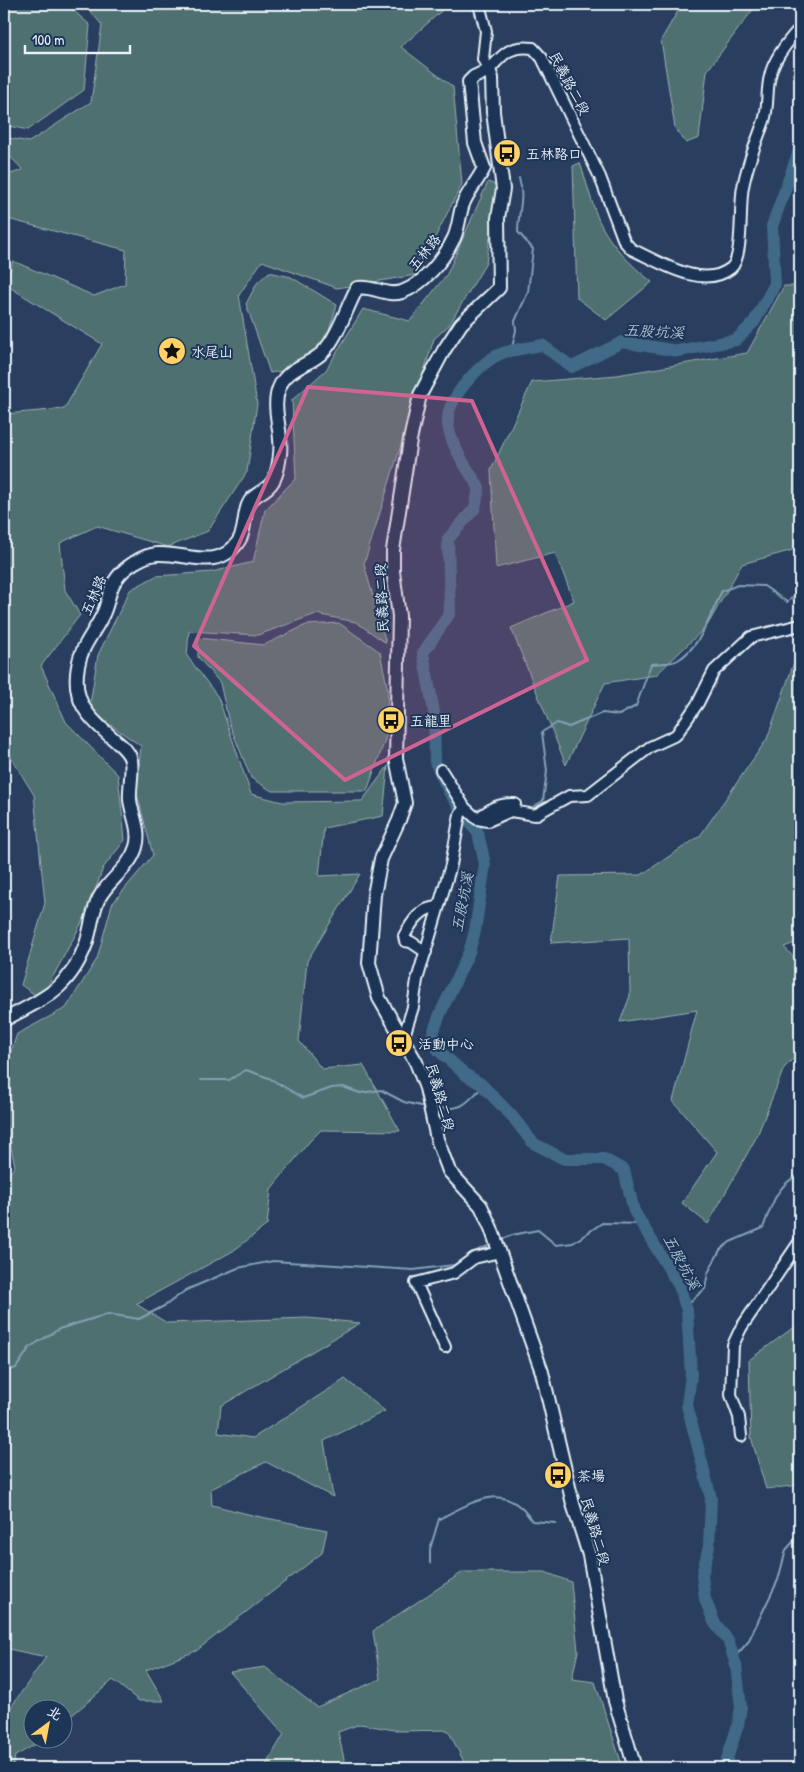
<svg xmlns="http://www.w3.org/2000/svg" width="804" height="1772" font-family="'Patrick Hand','LXGW WenKai TC',sans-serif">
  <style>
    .green { fill: #4f6f6f; stroke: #9cb0b4 }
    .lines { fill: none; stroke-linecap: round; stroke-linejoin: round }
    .stream { stroke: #84a1b5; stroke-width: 2 }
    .river { stroke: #416b88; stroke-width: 12 }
    .minor-casing { stroke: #e8f1f8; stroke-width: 14 }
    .major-casing { stroke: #e8f1f8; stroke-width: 16 }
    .minor { stroke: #1d3557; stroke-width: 10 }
    .major { stroke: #1d3557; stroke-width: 12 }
    .marked { fill: #cf6492; fill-opacity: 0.2; stroke: #cf6492; stroke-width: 4; stroke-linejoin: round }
    .labels { text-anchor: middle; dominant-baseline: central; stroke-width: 4; stroke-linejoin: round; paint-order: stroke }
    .street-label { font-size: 14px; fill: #e8f1f8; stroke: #1d3557 }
    .poi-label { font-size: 14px; fill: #e8f1f8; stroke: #1d3557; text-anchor: start }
    .water-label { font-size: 15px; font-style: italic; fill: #aec2d1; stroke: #1d3557 }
  </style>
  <rect width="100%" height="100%" fill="#2a3e60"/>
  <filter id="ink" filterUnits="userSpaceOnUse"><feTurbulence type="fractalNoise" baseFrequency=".02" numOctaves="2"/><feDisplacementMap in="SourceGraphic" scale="10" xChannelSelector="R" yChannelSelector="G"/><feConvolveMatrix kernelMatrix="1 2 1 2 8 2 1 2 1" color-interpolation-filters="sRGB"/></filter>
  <g filter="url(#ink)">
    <path class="green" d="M4 4H66L90 25 84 90 28 130 4 125Z
      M84 4 129 6 449 4 401 47 453 87 462 184 416 275 337 288 262 261 239 295 257 404 247 472 208 531 168 547 97 526 60 543 65 590 80 615 41 666 66 722 118 775 125 840 103 868 88 911 41 999 21 985 45 903 34 795 4 746V414L64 409 102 344 6 285 13 261 94 296 125 284 126 250 4 218V176L23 170 4 150V137L29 142 91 102 102 25Z
      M682 4H757L707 71 699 138 686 143 675 128 661 40Z
      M580 163C587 182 592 206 600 223 612 247 632 266 652 282L606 320 577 298 573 166Z
      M488 182 498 186 486 263 449 325 434 339 364 564 386 643 356 622 316 614 258 635 189 631 187 656 218 697 251 794 282 802 362 801 388 766 383 816 324 828 319 876 360 874 307 961 299 1041 322 1069 363 1065 400 1131 321 1130 309 1142 271 1189 267 1225 233 1251 136 1304 167 1323 307 1318 360 1323 221 1406 218 1433 253 1438 345 1379 385 1411 324 1441 333 1497 266 1462 211 1489 212 1505 256 1516 327 1530 322 1553 196 1651 146 1670 164 1701H139L113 1680 63 1723 62 1710H32V1740H43L15 1756 13 1768H4V1717L46 1657 4 1648V1182L15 1166 4 1116V1071L17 1034 66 1008 97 959 112 904 153 855 136 790 141 746 89 710 98 655 130 590 156 576 212 572 253 562 265 510 296 478 292 400 326 370 363 309 410 321 447 274Z
      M269 272 291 277 337 305C332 321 325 347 312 359 301 368 283 371 270 373L246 304 257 283Z
      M784 286H800V548L742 564 707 626 656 675 605 683 566 765 511 628 574 601 555 553 496 568 491 470 532 382 617 375 747 353Z
      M339 623 380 652 388 691 386 737 367 791H272L251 778 229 723 220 683 198 657V638L264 645 306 625Z
      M797 654 800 656V941L784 947 800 964V1052L784 1068 757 1136 708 1224 682 1203 717 1152 673 1101 697 1010 620 1022 630 996 629 938 551 943 560 876 641 875 700 836 767 739Z
      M800 1325V1485L766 1489 751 1437 749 1360 790 1330Z
      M463 1572H545L571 1582 578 1651 572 1679 595 1682 623 1768H467L448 1730 400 1731 360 1724 338 1732 346 1768H264L284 1734 230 1672 265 1667 317 1707 380 1679 373 1631Z"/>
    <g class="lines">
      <path class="stream" d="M511 352 516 330 515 321 528 292 533 249 518 232C518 212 525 198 519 178
        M520 808H531L543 801 547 771 542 732 557 723 569 727 602 713 619 715 636 706 651 664C658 663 672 664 678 660 702 645 710 615 722 591L738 585 764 586 787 602 800 591
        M478 833 483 824
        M201 1080H229L246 1070 269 1078 303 1098 332 1088 343 1087 360 1093 381 1090 404 1102 425 1107
        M434 1108C463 1110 464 1106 483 1086
        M501 1240 512 1235 538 1230 556 1245 573 1243 602 1223 641 1224
        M686 1305 705 1289 708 1273 720 1250 730 1242 763 1228C771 1207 777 1183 800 1175
        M4 1372 16 1368 30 1347 59 1329 108 1314 139 1319 166 1305 186 1290 238 1268 273 1261 413 1270 454 1265 470 1254 492 1244
        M430 1563V1549L439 1519C474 1501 506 1480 532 1521L556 1523
        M734 1658 748 1642 778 1580 786 1550 800 1534"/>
      <path class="river" d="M724 1768 738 1725 741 1707 736 1665 728 1640 714 1622 705 1599 702 1575 709 1546 711 1498 687 1405 691 1375 687 1310 679 1286 634 1211 624 1170 604 1159H564L533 1143 512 1116 481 1084 466 1075 438 1050 433 1033 440 1014 469 952 475 931 485 864 478 833 449 792 435 762 434 712 423 653 450 613 448 539 475 508 479 488C468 469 446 440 448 418 449 397 481 362 500 354 513 349 529 348 542 345L572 367 622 342 678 351 736 340 754 322 775 284 772 226 800 148"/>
      <g class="minor-casing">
        <path id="minor" d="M479 4 486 31 483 59 489 70C503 54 510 45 533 48L542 58 600 177 624 241 631 249C658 261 703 291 731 268 744 257 739 205 743 187 747 164 756 143 764 121 769 106 766 91 770 76 774 58 788 41 800 28
          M441 770 465 808 477 819 488 821 511 811 535 815 569 796 588 795 650 747 676 735 698 703 714 671 751 637 800 625
          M477 819C490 809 498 803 515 804
          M426 952 411 942 405 941 404 936C412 922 421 907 438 907
          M403 1039 413 1007 417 980 451 865 460 814 465 808
          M445 1347 416 1283 454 1273 474 1258 500 1252
          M741 1436 739 1417 731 1395 733 1345 741 1328 800 1241"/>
      </g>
      <g class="major-casing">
        <path id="major" d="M4 1020C44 998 69 990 86 944 91 930 92 911 99 898 109 879 130 868 136 847 141 831 132 815 130 800 129 787 133 773 131 761 130 753 123 747 117 742 91 719 71 704 78 666 81 646 95 632 103 614 109 602 108 589 117 578 125 567 143 555 157 554 186 552 217 572 238 542 246 531 243 517 248 505 252 495 262 493 269 486 277 479 279 464 280 454 283 432 271 409 279 388 287 367 309 366 323 352 337 338 347 307 357 288 373 285 386 297 402 292 424 284 444 259 454 238 459 227 459 215 463 204 467 193 479 179 484 168L475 143 469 82 474 77 489 70 492 78 493 112 503 189 498 218 499 288 461 324 444 350 420 395 410 440 393 550V571L399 616 396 758 405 803 399 820 381 859 374 895 369 963 379 998 416 1062 426 1088 437 1139 449 1171 481 1206 491 1228 542 1372 573 1504 589 1555 615 1701 635 1768"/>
      </g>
      <use href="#minor" class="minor"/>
      <use href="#major" class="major"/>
    </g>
  </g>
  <path class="marked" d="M308 387 472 401 587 660 345 780 194 646Z"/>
  <defs>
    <g id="bus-disc" transform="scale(1.4375)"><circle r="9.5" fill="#ffd166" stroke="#1d3557"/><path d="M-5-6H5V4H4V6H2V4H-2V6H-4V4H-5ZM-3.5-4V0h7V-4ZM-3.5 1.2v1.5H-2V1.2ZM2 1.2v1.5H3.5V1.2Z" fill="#111"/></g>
    <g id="sight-disc" transform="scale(1.4375)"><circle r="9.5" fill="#ffd166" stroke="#1d3557"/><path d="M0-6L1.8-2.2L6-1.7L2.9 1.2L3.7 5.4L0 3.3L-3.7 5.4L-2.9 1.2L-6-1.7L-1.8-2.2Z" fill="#111"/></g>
  </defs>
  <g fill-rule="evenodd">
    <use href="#bus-disc" x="507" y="153"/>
    <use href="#sight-disc" x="172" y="351"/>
    <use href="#bus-disc" x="391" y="720"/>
    <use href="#bus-disc" x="399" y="1043"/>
    <use href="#bus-disc" x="558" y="1475"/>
  </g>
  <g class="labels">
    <g class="street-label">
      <text transform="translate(570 83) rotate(62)">民義路二段</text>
      <text transform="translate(424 252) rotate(-51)">五林路</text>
      <text transform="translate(93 595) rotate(-66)">五林路</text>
      <text transform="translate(381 598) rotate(-93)">民義路二段</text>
      <text transform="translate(441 1097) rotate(74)">民義路二段</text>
      <text transform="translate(596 1531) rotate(74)">民義路二段</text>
    </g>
    <g class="poi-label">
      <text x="526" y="153">五林路口</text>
      <text x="191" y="351">水尾山</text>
      <text x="410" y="720">五龍里</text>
      <text x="418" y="1043">活動中心</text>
      <text x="577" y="1475">茶場</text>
    </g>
    <g class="water-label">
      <text transform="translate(654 331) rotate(3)">五股坑溪</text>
      <text transform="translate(462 902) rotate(-79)">五股坑溪</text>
      <text transform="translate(682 1262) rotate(62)">五股坑溪</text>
    </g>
  </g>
  <rect width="804" height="1772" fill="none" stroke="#1d3557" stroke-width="20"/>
  <rect x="10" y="10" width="784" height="1752" fill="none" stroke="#e8f1f8" stroke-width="2" filter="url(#ink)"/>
  <g transform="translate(48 1724) rotate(32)"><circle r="24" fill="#1d3557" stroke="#6e8097"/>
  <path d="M0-4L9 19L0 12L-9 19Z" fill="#ffd166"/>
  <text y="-8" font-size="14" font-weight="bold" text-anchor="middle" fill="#e8f1f8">北</text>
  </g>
  <path d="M25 45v8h105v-8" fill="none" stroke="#e8f1f8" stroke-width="2.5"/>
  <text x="32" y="45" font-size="15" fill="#e8f1f8" stroke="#1d3557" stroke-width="4" paint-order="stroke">100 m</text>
</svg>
